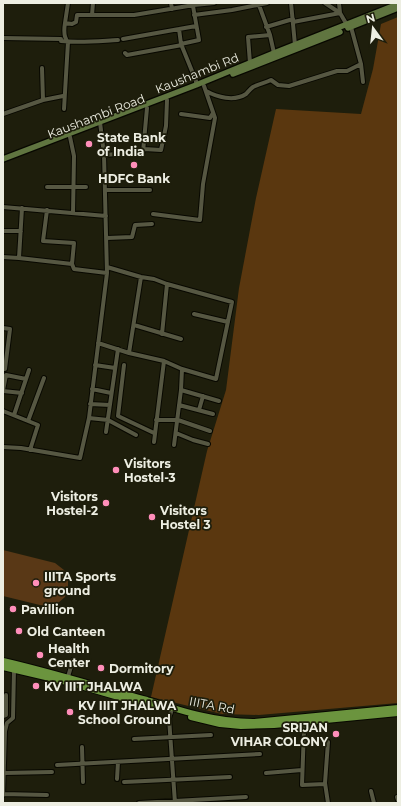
<svg xmlns="http://www.w3.org/2000/svg" width="401" height="806" font-family="Montserrat,sans-serif">
  <style>
    .green { fill: #593816 }
    .forest { fill: #5a370f }
    .lines { fill: none; stroke-linecap: round; stroke-linejoin: round }
    .minor-casing { stroke: #080800; stroke-width: 6 }
    .secondary-casing { stroke: #080800; stroke-width: 8 }
    .primary-casing { stroke: #080800; stroke-width: 8 }
    .minor { stroke: #565742; stroke-width: 4 }
    .secondary { stroke: #607540; stroke-width: 5.5 }
    .primary { stroke: #6b943e; stroke-width: 6 }
    .poi-dot { fill: #ff8eba; stroke: #1e1e0c; stroke-width: 1.5 }
    .labels { text-anchor: middle; dominant-baseline: central; stroke-width: 3.5; stroke-linejoin: round; paint-order: stroke }
    .street-label { font-size: 12px; fill: #edeee2; stroke: #1e1e0c }
    .poi-label { font-size: 12px; font-weight: bold; fill: #edeee2; stroke: #1e1e0c; text-anchor: start }
  </style>
  <rect width="100%" height="100%" fill="#1e1e0c"/>
  <path class="green" d="M3 550 55 563 64 570 68 579V587L65 597 58 603 48 607 3 596Z"/>
  <path class="forest" d="M398 17V703L259 715 222 714 151 697 207 451 226 390 239 288 256 198 276 109 361 114 373 69 381 24Z"/>
  <g class="lines">
    <g class="minor-casing">
      <path id="minor" d="M171 3 172 9
        M291 3 295 45
        M325 3 340 13
        M339 3 340 13 347 25
        M259 5 270 35 274 53
        M92 15 93 3
        M194 15 232 10 267 3
        M293 22 340 13
        M65 23 68 3
        M266 27 293 19
        M351 27 361 64 363 82
        M179 29 181 44 196 81V85
        M3 38 61 39V41C80 43 99 41 118 40
        M123 39 196 26
        M125 53 127 55 182 45 181 44 199 40 193 6
        M250 63 248 37 270 35
        M42 68 43 100
        M206 91C217 97 234 102 246 94 248 92 250 89 253 87 258 84 265 83 271 80L278 85 289 86 337 71H347L361 64
        M64 109 68 42C63 37 64 29 65 23L72 24 76 22 77 15H134L194 5 214 3
        M3 114 43 100 63 96
        M181 114 210 118 213 113
        M70 137 74 156 73 213
        M144 149 161 150 166 126 167 100
        M104 155 143 152 147 108
        M47 187H86
        M105 190H150
        M3 207 106 216
        M47 210 43 241 74 243 72 264
        M153 214 200 220 203 184 215 118 204 86
        M3 231H21
        M107 238 132 237 135 225 152 224
        M3 257 19 258 72 264 74 269 107 273
        M19 258 22 208
        M194 314 228 322
        M134 325 181 339
        M3 328 10 329 5 369H3
        M162 334 167 284
        M98 343 129 353 164 361 182 369 216 379 232 302 167 284 154 279 141 277 107 267
        M129 353 141 277
        M95 365 115 368
        M124 365 118 416 154 433
        M92 389 111 393
        M3 390 6 375 26 379 29 370
        M181 390 219 401
        M3 391 22 393
        M90 404 110 405
        M179 405 213 414
        M199 410 203 396
        M3 411 38 425 30 450
        M14 415 26 379
        M89 418 108 420 136 435
        M156 420H178L210 431
        M28 421 44 378
        M106 432 118 349
        M176 433 193 440 208 444
        M154 442 164 361
        M174 445 181 390 182 369
        M3 447 21 448 80 458 89 418 107 273 104 155 100 122
        M67 680 73 660
        M171 712 169 718 175 803
        M3 716 6 715V695
        M301 722 304 729 302 785 325 784
        M134 739 211 735
        M82 747 83 782
        M57 765 260 754
        M5 773 52 772
        M266 773 302 770
        M117 779 118 762
        M124 782 230 777
        M371 791 374 803
        M3 794 47 795
        M3 795 5 731 7 723 13 718 14 669
        M397 797 398 800
        M139 803 246 797
        M328 803 325 783 328 742"/>
    </g>
    <g class="secondary-casing">
      <path id="secondary" d="M348 28 398 8
        M233 74 340 32
        M3 159 196 85 274 53 398 4"/>
    </g>
    <g class="primary-casing">
      <path id="primary" d="M3 661C51 672 99 687 147 700 182 711 216 722 253 722L398 708
        M3 667 67 682 153 707
        M191 717 220 724 241 726 274 725 398 713"/>
    </g>
    <use href="#minor" class="minor"/>
    <use href="#secondary" class="secondary"/>
    <use href="#primary" class="primary"/>
  </g>
  <g class="poi-dot">
    <circle cx="89" cy="144" r="4"/>
    <circle cx="134" cy="165" r="4"/>
    <circle cx="116" cy="470" r="4"/>
    <circle cx="106" cy="503" r="4"/>
    <circle cx="152" cy="517" r="4"/>
    <circle cx="36" cy="583" r="4"/>
    <circle cx="13" cy="609" r="4"/>
    <circle cx="19" cy="631" r="4"/>
    <circle cx="40" cy="655" r="4"/>
    <circle cx="101" cy="668" r="4"/>
    <circle cx="36" cy="686" r="4"/>
    <circle cx="70" cy="712" r="4"/>
    <circle cx="336" cy="734" r="4"/>
  </g>
  <g class="labels">
    <g class="street-label">
      <text transform="translate(197 73) rotate(-22)">Kaushambi Rd</text>
      <text transform="translate(96 116) rotate(-21)">Kaushambi Road</text>
      <text transform="translate(212 705) rotate(11)">IIITA Rd</text>
    </g>
    <g class="poi-label">
      <text x="97" y="137">State Bank<tspan x="97" dy="14">of India</tspan></text>
      <text x="134" y="178" text-anchor="middle">HDFC Bank</text>
      <text x="124" y="463">Visitors<tspan x="124" dy="14">Hostel-3</tspan></text>
      <text x="98" y="496" text-anchor="end">Visitors<tspan x="98" dy="14">Hostel-2</tspan></text>
      <text x="160" y="510">Visitors<tspan x="160" dy="14">Hostel 3</tspan></text>
      <text x="44" y="576">IIITA Sports<tspan x="44" dy="14">ground</tspan></text>
      <text x="21" y="609">Pavillion</text>
      <text x="27" y="631">Old Canteen</text>
      <text x="48" y="648">Health<tspan x="48" dy="14">Center</tspan></text>
      <text x="109" y="668">Dormitory</text>
      <text x="44" y="686">KV IIIT JHALWA</text>
      <text x="78" y="705">KV IIIT JHALWA<tspan x="78" dy="14">School Ground</tspan></text>
      <text x="328" y="727" text-anchor="end">SRIJAN<tspan x="328" dy="14">VIHAR COLONY</tspan></text>
    </g>
  </g>
  <rect width="401" height="806" fill="none" stroke="#edeee2" stroke-width="8"/>
  <g transform="translate(373 28) rotate(345)" stroke="#1e1e0c" stroke-width="3" paint-order="stroke">
  <path d="M0-3L7 15L0 10L-7 15Z" fill="#edeee2"/>
  <text y="-6" font-size="11" font-weight="bold" text-anchor="middle" fill="#edeee2">N</text>
  </g>
</svg>
